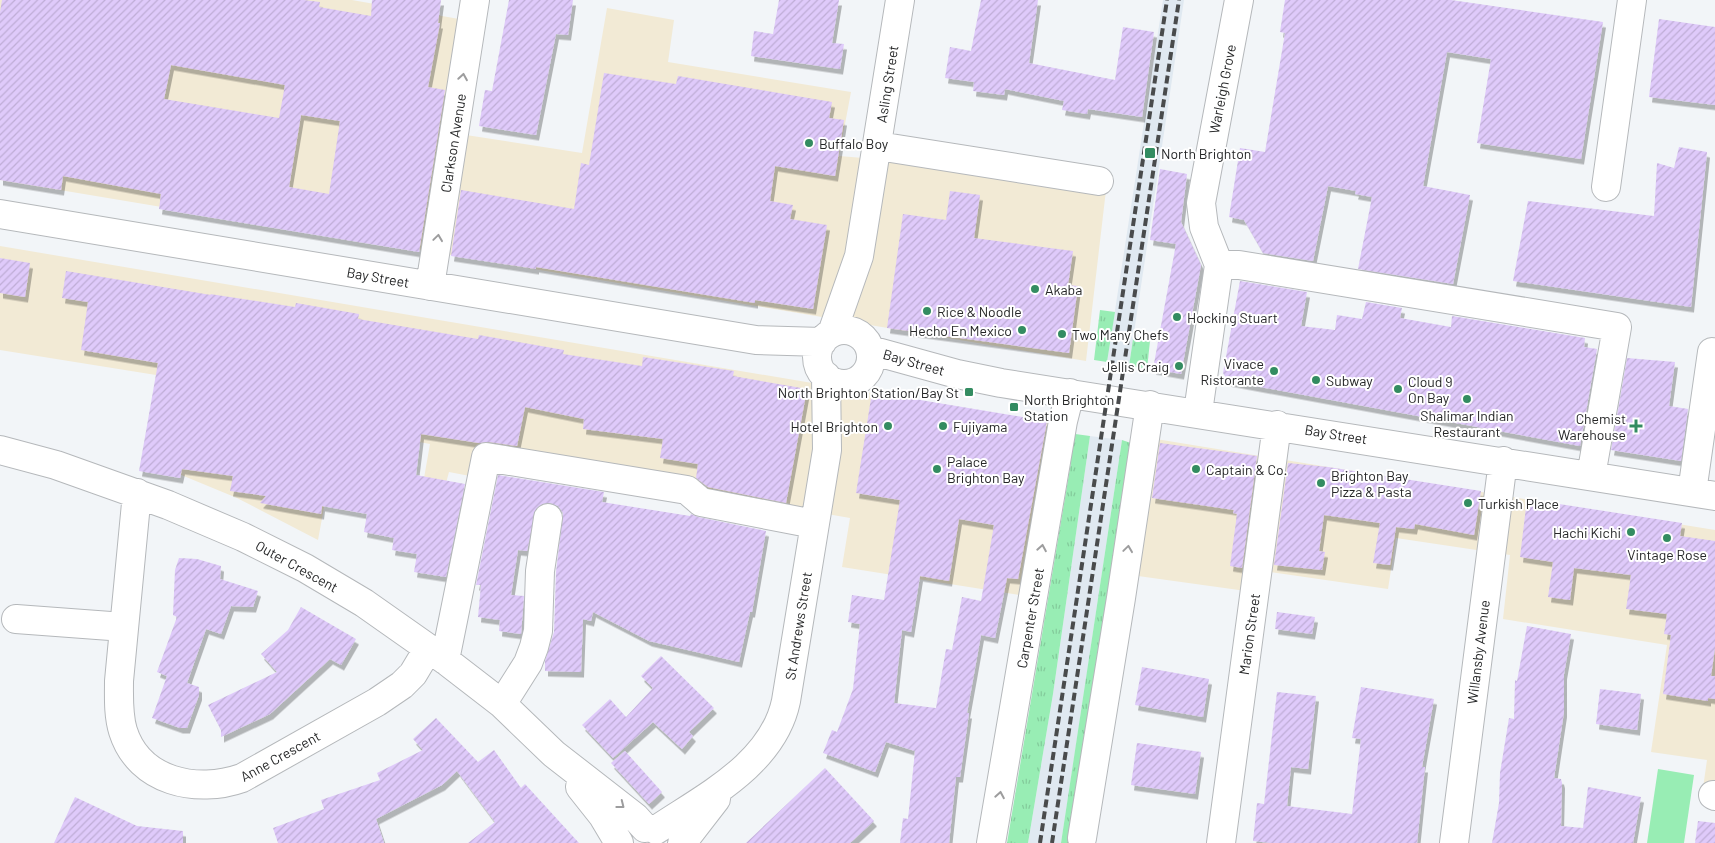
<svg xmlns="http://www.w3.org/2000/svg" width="1715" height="843" font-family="Barlow,sans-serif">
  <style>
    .commercial { fill: #f2ead5 }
    .built { fill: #e0e9f1 }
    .grass { fill: url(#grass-tufts) }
    .garden { fill: #98edb4 }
    .building { fill: url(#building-hatch); fill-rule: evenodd; filter: url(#shadow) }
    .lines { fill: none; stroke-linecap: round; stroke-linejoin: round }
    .minor-casing { stroke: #b5b8bb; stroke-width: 30 }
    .minor { stroke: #fff; stroke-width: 28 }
    .rail { stroke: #494b4c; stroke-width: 4; stroke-dasharray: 8 4; stroke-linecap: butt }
    .oneway { stroke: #9d9d9e }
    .poi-dot { fill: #338c61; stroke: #fff; stroke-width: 2 }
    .labels { text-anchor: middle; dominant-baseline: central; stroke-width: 4; stroke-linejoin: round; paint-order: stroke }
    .street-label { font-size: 14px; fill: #252627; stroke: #fff }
    .poi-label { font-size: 14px; fill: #252627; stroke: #fff; text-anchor: start }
  </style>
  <defs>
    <pattern id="grass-tufts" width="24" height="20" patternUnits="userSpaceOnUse" patternTransform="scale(1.25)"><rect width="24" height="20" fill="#98edb4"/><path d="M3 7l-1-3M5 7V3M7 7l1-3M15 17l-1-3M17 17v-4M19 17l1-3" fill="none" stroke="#83cb9b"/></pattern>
    <pattern id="building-hatch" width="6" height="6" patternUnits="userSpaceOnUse" patternTransform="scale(1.25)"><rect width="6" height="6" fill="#dfcafa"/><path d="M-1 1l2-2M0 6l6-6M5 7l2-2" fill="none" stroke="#bfadd6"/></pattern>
    <filter id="shadow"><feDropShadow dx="3" dy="5.5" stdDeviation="0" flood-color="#0004"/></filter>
  </defs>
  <rect width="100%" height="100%" fill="#f2f5f8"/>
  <path class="commercial" d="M0 0H352L459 19 446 90 472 95 466 135 582 153 607 8 674 20 668 62 851 92 839 156 912 162 1106 190 1086 361 0 180Z
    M0 246 1049 423 1019 595 842 567 850 518 747 500 732 494 481 452 475 477 449 472 446 483 424 478 430 444 339 427 318 540 237 498 145 460 156 375 0 350Z
    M1156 439 1715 530V805L1701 802 1707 760 1651 752 1667 645 1503 619 1510 555 1396 538 1388 589 1249 569 1246 591 1138 576Z"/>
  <path class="built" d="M1163 0H1184L1129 366 1107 362Z
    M1090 436 1122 440 1073 765 1061 843H1028L1053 694Z"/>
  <path class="grass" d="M1100 310 1115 312 1107 362 1094 360Z
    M1133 339 1150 341 1147 369 1129 366Z
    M1068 433 1090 436 1053 694 1028 843H1007L1071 462 1066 445Z
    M1122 440 1131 443 1074 843H1061Z"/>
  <path class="garden" d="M1658 769 1694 775 1684 843H1647Z"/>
  <path class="building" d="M2 0H304L320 2 319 7 371 16 372 0H441L438 23H440L428 87 445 90 419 252 159 209 161 194 63 176 61 190 0 180V12ZM171 65 285 85 279 118 164 99ZM301 115 340 121 329 194 289 187Z
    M509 0H573L568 35 556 34 536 135 479 126 485 90 492 91Z
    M779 0H839L832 43 844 44 840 69 751 56 754 31 773 34Z
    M981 0H1038L1029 63 1115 80 1123 27 1154 32 1142 117 1088 109 1087 114 1062 110 1064 101 1005 89 1004 95 973 91 974 82 945 78 950 47 971 51Z
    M1285 0H1451L1603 22 1581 159 1477 143 1491 59 1447 52 1423 186 1470 195 1453 284 1358 269 1372 197 1355 194 1356 191 1328 186 1313 261 1263 253 1244 220 1229 217 1240 148 1265 152 1285 33 1280 32Z
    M1659 19 1715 27V105L1649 97Z
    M604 73 676 84 678 76 832 102 829 118 844 120 835 176 775 166 770 201 793 205 790 219 827 225 813 309 755 300V303L536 267V269L451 256 461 190 574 209 581 163 589 165Z
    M1679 147 1707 152 1691 307 1513 281 1528 201 1654 216 1657 163 1674 168Z
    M1160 169 1187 174 1181 222 1201 265 1181 374 1153 369 1176 244 1150 240Z
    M950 191 980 195 974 238 1073 251 1068 285 1078 286 1069 353 887 328 903 214 946 220Z
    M0 258 30 263 25 297 0 293Z
    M66 271 211 295 210 294 295 307 296 303 359 314 358 319 478 339 479 335 564 350 563 354 642 366 643 357 734 371 733 376 807 389 786 503 708 487 696 478 698 464 660 458 663 439 583 429 584 419 525 407 517 446 489 442 479 443 421 434 416 475 465 484 446 577 414 572 417 554 392 550 394 538 364 532 367 514 322 506 321 514 260 503 266 496 230 491 233 476 182 469 180 478 139 471 158 363 81 350 88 302 62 298Z
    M1240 281 1307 292 1301 326 1335 330 1337 315 1362 319 1366 302 1402 308 1400 318 1451 327 1452 316 1585 338 1584 347 1597 349 1580 446 1228 381 1223 373Z
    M1627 358 1675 362 1669 406 1688 409 1681 461 1611 450Z
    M872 392 1047 421 1018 579 1007 578 995 638 981 635 967 713H969L960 777H956L949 843H900L903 818 908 819 915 751 886 742 875 772 823 753 832 730 837 732 853 689 860 624 848 622 852 595 884 600 900 500 856 493ZM959 519 994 525 981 601 962 597 952 650 946 649 936 708 894 703 902 630 911 632 920 576 949 581Z
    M1160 443 1257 456 1242 568 1230 566 1237 514 1233 513 1234 510 1152 498Z
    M1288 463 1328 467 1481 491 1474 535 1415 524 1414 529 1396 527 1390 565 1373 563 1380 523 1324 515 1319 551 1325 552 1322 570 1274 565Z
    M498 475 604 492 602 502 690 516 691 514 698 517 766 531 752 612H750L739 662 649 641 593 612 591 621 583 619 581 672 545 671V661L554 632 556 572 563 513 558 506 550 503 542 504 536 509 527 551 518 550 511 595 524 596 521 634 499 631 500 620 478 617 481 585H476Z
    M1527 499 1682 523 1680 536 1715 541V648L1711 676H1715V699L1708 698V701L1663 694 1671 635 1664 634 1667 614 1626 609 1631 575 1574 568 1570 600 1548 597 1553 562 1520 557Z
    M179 558 197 559 221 566 220 579 258 591 253 607 231 606 221 634 206 629 187 683 199 687V695L187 728H180L152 718 167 676 157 672 177 617 173 615 175 570Z
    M301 607 356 639 341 665 330 659 270 714 221 737V730L208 705 277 672 261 654 288 630Z
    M1277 612 1315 617 1312 634 1275 629Z
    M1527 626 1571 634 1564 674V712L1554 778 1561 779 1562 783 1561 826 1583 828 1588 787 1641 797 1633 843H1492L1499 803 1500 773 1509 718 1514 719 1515 680 1517 681Z
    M661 656 714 708 689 732 693 736 682 749 653 722 613 758 582 725 610 699 626 717 653 688 641 676Z
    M1142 667 1209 679 1203 717 1135 705Z
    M1361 687 1434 699 1422 767H1425L1417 843H1271L1253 841 1257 803 1264 804 1277 692 1316 696 1308 769 1291 767 1287 806 1352 814 1361 739 1352 738Z
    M1600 689 1641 694 1637 730 1596 724Z
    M436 718 478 762 494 750 521 788 525 784 579 843H468L495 822 457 771 442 785 376 819 384 843H278L273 828 324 809 321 800 380 780 377 773 423 750 413 739Z
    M1137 743 1201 752 1195 794 1131 785Z
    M625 751 662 792 649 804 611 763Z
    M825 768 874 821 850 843H746Z
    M75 797 137 826 183 831V843H54Z
    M1698 821 1715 823V843H1695Z"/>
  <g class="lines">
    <g class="minor-casing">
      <path id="minor" d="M878 146 1099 181
        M1606 187 1632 0
        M0 214 756 340 822 342
        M1219 265H1239L1617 327 1591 476
        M430 286 475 0
        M817 357a27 27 0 1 1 54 0a27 27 0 1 1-54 0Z
        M832 333 859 256 900 0
        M870 350 957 374 1001 383 1715 496
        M1198 412 1219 265 1204 227 1201 203 1239 0
        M0 450 56 465 168 505 243 537 305 568 364 603 445 660 502 704 554 754 635 817 645 828
        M1692 492 1712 352 1715 353
        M137 493 119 681C119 697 118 715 123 731 139 782 197 794 242 778L377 702 402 685 413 674 428 649
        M16 619 124 627
        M445 660 486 457 687 490 701 502 814 524
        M502 704 528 663 534 647 538 631 540 571 548 518
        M580 787 603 816 619 843
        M1713 795 1715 796
        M656 830C705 797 773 764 786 701L827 450 826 376
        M1082 838 1121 598 1150 405
        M682 843 716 799
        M991 843 1063 421 1070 393
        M1221 843 1277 425
        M1454 843 1503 461"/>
    </g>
    <use href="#minor" class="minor"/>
    <path class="rail" d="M1040 843 1167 0
      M1052 843 1179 0"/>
  </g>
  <defs><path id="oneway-chevron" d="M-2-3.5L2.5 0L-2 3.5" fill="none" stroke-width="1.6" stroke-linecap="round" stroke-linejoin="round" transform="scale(1.25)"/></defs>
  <g class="oneway">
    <use href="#oneway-chevron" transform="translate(463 77) rotate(-81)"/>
    <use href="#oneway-chevron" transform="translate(438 238) rotate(-82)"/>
    <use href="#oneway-chevron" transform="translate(1042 548) rotate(-80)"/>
    <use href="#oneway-chevron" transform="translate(1128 549) rotate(-82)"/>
    <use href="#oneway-chevron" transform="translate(1000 795) rotate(-80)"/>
    <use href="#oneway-chevron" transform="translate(621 805) rotate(38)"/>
  </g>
  <g class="poi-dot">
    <circle cx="809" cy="143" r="5"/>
    <rect x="1144" y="147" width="12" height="12" rx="2.5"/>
    <circle cx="1035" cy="289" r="5"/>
    <circle cx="927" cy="311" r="5"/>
    <circle cx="1177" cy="317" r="5"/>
    <circle cx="1022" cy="330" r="5"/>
    <circle cx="1062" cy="334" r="5"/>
    <circle cx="1179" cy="366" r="5"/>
    <circle cx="1274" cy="371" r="5"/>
    <circle cx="1316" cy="380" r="5"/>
    <circle cx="1398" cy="389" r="5"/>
    <rect x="964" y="387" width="10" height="10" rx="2.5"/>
    <circle cx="1467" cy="399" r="5"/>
    <rect x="1009" y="402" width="10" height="10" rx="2.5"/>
    <circle cx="888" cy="426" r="5"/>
    <circle cx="943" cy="426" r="5"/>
    <path d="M1633.5 418.5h5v5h5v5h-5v5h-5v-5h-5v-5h5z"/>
    <circle cx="937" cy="469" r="5"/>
    <circle cx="1196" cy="469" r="5"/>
    <circle cx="1321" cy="483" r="5"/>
    <circle cx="1468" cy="503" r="5"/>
    <circle cx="1631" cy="532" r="5"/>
    <circle cx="1667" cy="538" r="5"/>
  </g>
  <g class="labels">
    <g class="street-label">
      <text transform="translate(887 84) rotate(-81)">Asling Street</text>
      <text transform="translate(1222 89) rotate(-79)">Warleigh Grove</text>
      <text transform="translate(453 143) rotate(-81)">Clarkson Avenue</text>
      <text transform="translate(378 277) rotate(10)">Bay Street</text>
      <text transform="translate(914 362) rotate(16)">Bay Street</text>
      <text transform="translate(1336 434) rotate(9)">Bay Street</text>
      <text transform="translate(297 566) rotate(29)">Outer Crescent</text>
      <text transform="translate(1030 618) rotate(-80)">Carpenter Street</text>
      <text transform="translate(798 626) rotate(-81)">St Andrews Street</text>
      <text transform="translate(1249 634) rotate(-82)">Marion Street</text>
      <text transform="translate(1478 652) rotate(-83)">Willansby Avenue</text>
      <text transform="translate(280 756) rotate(-29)">Anne Crescent</text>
    </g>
    <g class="poi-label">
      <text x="819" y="143">Buffalo Boy</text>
      <text x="1161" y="153">North Brighton</text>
      <text x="1045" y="289">Akaba</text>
      <text x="937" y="311">Rice &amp; Noodle</text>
      <text x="1187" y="317">Hocking Stuart</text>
      <text x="1012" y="330" text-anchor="end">Hecho En Mexico</text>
      <text x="1072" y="334">Two Many Chefs</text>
      <text x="1264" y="363" text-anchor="end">Vivace<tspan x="1264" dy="16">Ristorante</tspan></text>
      <text x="1169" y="366" text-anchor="end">Jellis Craig</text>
      <text x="1326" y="380">Subway</text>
      <text x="1408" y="381">Cloud 9<tspan x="1408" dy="16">On Bay</tspan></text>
      <text x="959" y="392" text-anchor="end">North Brighton Station/Bay St</text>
      <text x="1024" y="399">North Brighton<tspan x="1024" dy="16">Station</tspan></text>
      <text x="1467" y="415" text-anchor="middle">Shalimar Indian<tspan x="1467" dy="16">Restaurant</tspan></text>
      <text x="1626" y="418" text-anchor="end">Chemist<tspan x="1626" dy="16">Warehouse</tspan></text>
      <text x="878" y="426" text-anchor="end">Hotel Brighton</text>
      <text x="953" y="426">Fujiyama</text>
      <text x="947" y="461">Palace<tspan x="947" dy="16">Brighton Bay</tspan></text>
      <text x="1206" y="469">Captain &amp; Co.</text>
      <text x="1331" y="475">Brighton Bay<tspan x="1331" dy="16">Pizza &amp; Pasta</tspan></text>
      <text x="1478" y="503">Turkish Place</text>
      <text x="1621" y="532" text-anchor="end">Hachi Kichi</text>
      <text x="1667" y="554" text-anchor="middle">Vintage Rose</text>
    </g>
  </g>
</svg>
